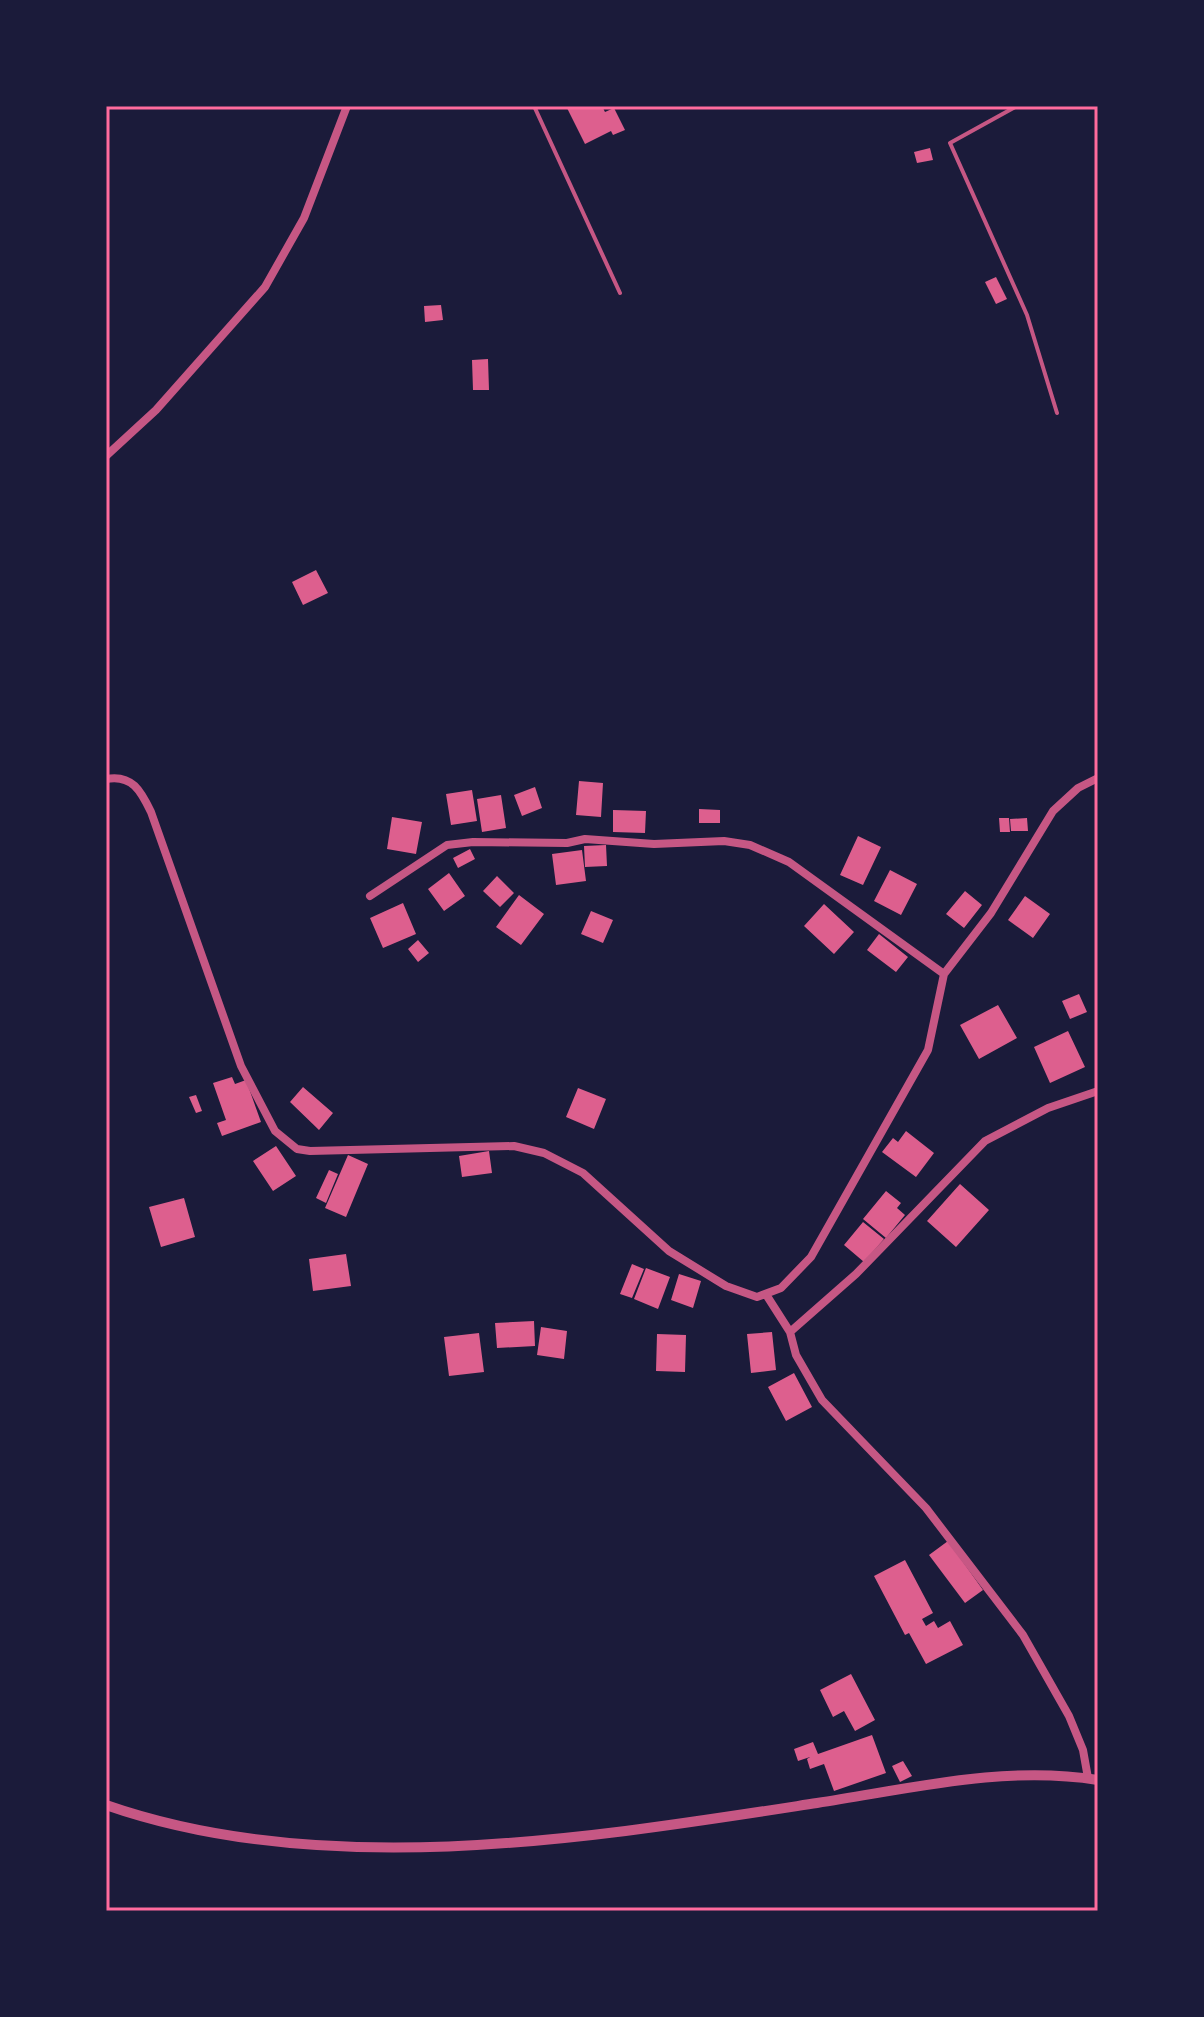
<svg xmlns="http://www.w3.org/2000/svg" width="1204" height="2017" font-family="'Noto Sans',sans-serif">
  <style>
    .building { fill: #dd5f8e }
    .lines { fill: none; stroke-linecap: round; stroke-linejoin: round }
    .service { stroke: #c65784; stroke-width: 4 }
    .minor { stroke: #c65784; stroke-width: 8 }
    .tertiary { stroke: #c65784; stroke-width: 10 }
    .neatline { fill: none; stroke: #ff6b9d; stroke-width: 3 }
  </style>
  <rect width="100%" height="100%" fill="#1b1b3a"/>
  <path class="building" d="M566 106H602L605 112 614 108 625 130 613 135 611 131 585 144Z
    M930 148 933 160 917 163 914 152Z
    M996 277 1007 299 996 304 985 282Z
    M441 305 443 320 425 322 424 306Z
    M488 359 489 390H473L472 360Z
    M316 570 328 593 303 605 292 582Z
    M579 781 603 783 601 817 576 815Z
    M535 787 542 808 522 816 514 795Z
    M472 790 477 821 451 825 446 794Z
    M501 795 506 828 482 832 477 799Z
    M699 809 720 810V823H699Z
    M613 810 646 811 645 833 613 832Z
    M392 817 422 822 416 854 387 849Z
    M999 818H1009L1010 832H1000Z
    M1027 818 1028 831H1011L1010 819Z
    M858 836 881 847 863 885 840 875Z
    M606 845 607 866 585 867 584 846Z
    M470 849 475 859 458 868 453 858Z
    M582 850 586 881 556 885 552 854Z
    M890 870 917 884 901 915 874 901Z
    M449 873 465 896 444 911 428 889Z
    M497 876 514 893 500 907 483 891Z
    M965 891 982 905 964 928 946 914Z
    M519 895 544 914 521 945 496 927Z
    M1025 896 1050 914 1033 938 1008 920Z
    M403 903 416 934 383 948 370 918Z
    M824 904 854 932 834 954 804 926Z
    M591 911 613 920 603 943 581 934Z
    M879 934 908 957 896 972 867 950Z
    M418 940 429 953 418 962 408 949Z
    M1079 994 1087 1012 1070 1019 1062 1001Z
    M998 1005 1017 1038 979 1059 960 1025Z
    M1068 1031 1085 1067 1050 1083 1034 1047Z
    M232 1077 235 1084 246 1080 261 1122 222 1136 217 1123 226 1120 213 1083Z
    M303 1087 333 1113 319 1130 290 1102Z
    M578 1088 606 1099 594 1129 566 1117Z
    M196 1095 202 1111 196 1113 189 1097Z
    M906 1131 934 1153 916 1177 882 1152 893 1138 898 1142Z
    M276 1146 296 1176 273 1191 253 1161Z
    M489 1151 492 1173 462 1177 459 1156Z
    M348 1155 368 1164 346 1217 325 1208Z
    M329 1170 338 1174 326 1203 316 1198Z
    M960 1184 989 1210 956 1247 927 1221Z
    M886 1191 901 1203 897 1208 905 1215 886 1238 863 1219Z
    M184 1198 195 1237 161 1247 149 1207Z
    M863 1222 884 1239 864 1262 844 1245Z
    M346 1254 351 1286 313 1291 309 1259Z
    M632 1264 644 1269 632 1298 620 1294Z
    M646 1268 670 1277 658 1309 634 1299Z
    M679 1274 701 1281 693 1308 671 1300Z
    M534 1321 535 1346 497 1348 495 1323Z
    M541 1327 567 1331 564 1359 537 1355Z
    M772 1332 776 1370 751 1373 747 1334Z
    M479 1333 484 1372 449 1376 444 1337Z
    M657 1334 686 1335 685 1372 656 1371Z
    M794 1373 812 1407 786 1421 768 1387Z
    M948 1541 983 1590 965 1603 929 1555Z
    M905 1560 933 1613 922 1619 926 1626 934 1621 938 1628 950 1621 963 1645 926 1664 909 1633 905 1635 874 1576Z
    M851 1674 875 1720 855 1731 844 1711 833 1717 820 1690Z
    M872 1735 886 1773 834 1791 824 1764 810 1769 807 1759 810 1757 798 1761 794 1749 813 1742 818 1754Z
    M903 1761 912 1776 900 1782 892 1766Z"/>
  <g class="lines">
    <path class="service" d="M534 106 620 293
      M1017 106 950 143 1027 315 1057 413"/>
    <path class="minor" d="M106 456 156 410 265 287 304 218 347 106
      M106 779C132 774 141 791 151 812L241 1066 275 1131 297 1149 310 1151 514 1146 544 1153 583 1173 669 1251 726 1286 757 1297 781 1288 811 1257 928 1050 944 974 991 913 1053 811 1078 788 1098 778
      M370 896 447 845 473 842 567 843 585 839 654 844 724 841 750 845 789 862 944 974
      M767 1296 790 1332 796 1355 822 1400 926 1508 1023 1635 1069 1716 1083 1750 1088 1778
      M790 1332 856 1274 985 1141 1048 1108 1098 1091"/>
    <path class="tertiary" d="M106 1805C327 1882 590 1838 817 1803 910 1789 1003 1765 1098 1780"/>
  </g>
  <rect width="1204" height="2017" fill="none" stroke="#1b1b3a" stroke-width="216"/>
  <rect x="108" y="108" width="988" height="1801" class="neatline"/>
</svg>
